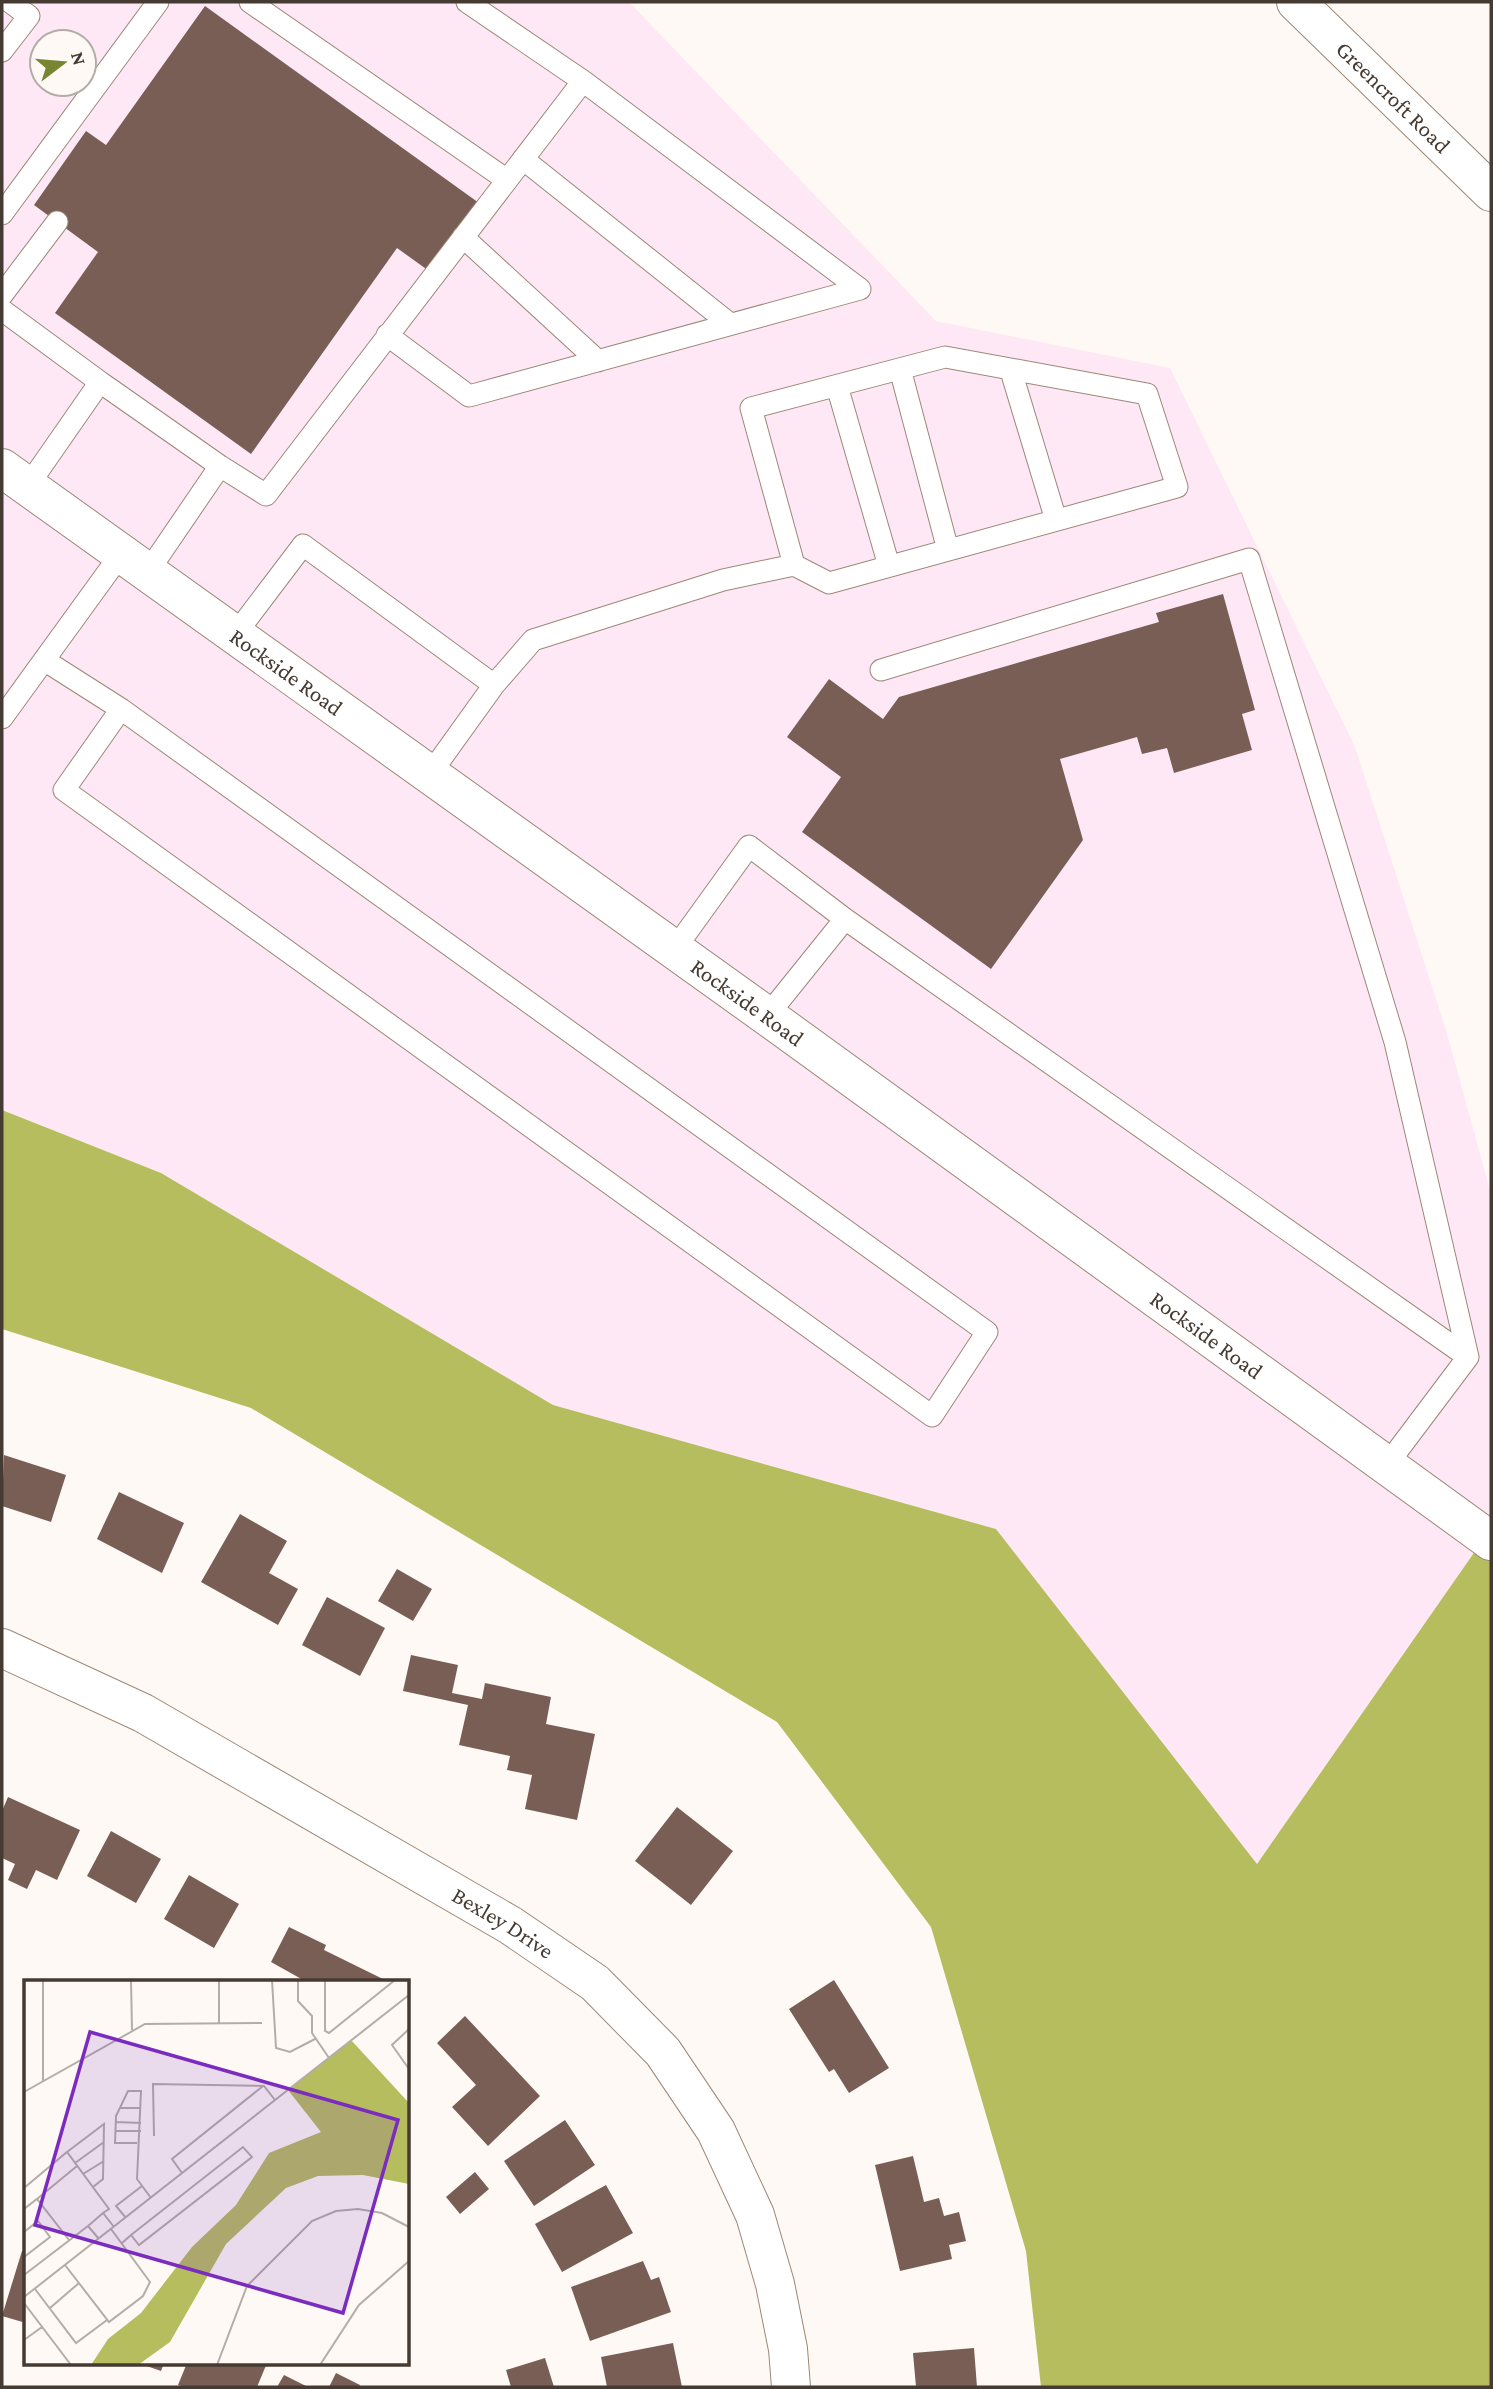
<svg xmlns="http://www.w3.org/2000/svg" width="1493" height="2389" font-family="'Crimson Pro',serif">
  <style>
    .commercial { fill: #fee8f6; fill-rule: evenodd }
    .forest { fill: #b5bd5e }
    .building { fill: #795e56 }
    .lines { fill: none; stroke-linecap: round; stroke-linejoin: round }
    .service-casing { stroke: #9e8776; stroke-width: 23 }
    .minor-casing { stroke: #9e8776; stroke-width: 40 }
    .primary-casing { stroke: #9e8776; stroke-width: 40 }
    .service { stroke: #fff; stroke-width: 21 }
    .minor { stroke: #fff; stroke-width: 38 }
    .primary { stroke: #fff; stroke-width: 38 }
    .labels { text-anchor: middle; dominant-baseline: central; stroke-width: 7; stroke-linejoin: round; paint-order: stroke }
    .street-label { font-size: 23px; fill: #453b33; stroke: #fef9f5 }
    .inset-road { fill: none; stroke: #b4ada7; stroke-width: 2 }
    .view { fill: #7b2cbf; fill-opacity: 0.15; stroke: #7b2cbf; stroke-width: 3.5 }
    .inset-edge { fill: none; stroke: #453b33; stroke-width: 3.5 }
  </style>
  <rect width="100%" height="100%" fill="#fef9f5"/>
  <path class="commercial" d="M2 2H629L936 321 1170 368 1355 747 1446 1030 1491 1194V1541L1485 1537 1257 1864 996 1529 553 1405 161 1173 2 1110ZM42 42H84V84H42Z"/>
  <path class="forest" d="M2 1110 161 1173 553 1405 996 1529 1257 1864 1485 1537 1491 1541V2387H1041L1026 2251 931 1927 777 1722 251 1408 2 1329Z"/>
  <path class="building" d="M205 6 479 203 429 271 397 248 251 454 55 313 98 252 34 205 86 131 106 145Z
    M1223 594 1255 710 1242 714 1252 750 1174 773 1167 748 1142 754 1137 737 1060 759 1083 840 991 969 802 832 841 777 787 737 829 679 883 719 899 697 1159 622 1156 613Z
    M4 1455 66 1475 51 1522 2 1506Z
    M119 1492 184 1523 162 1573 97 1539Z
    M240 1514 287 1541 269 1573 298 1589 278 1625 201 1582Z
    M397 1569 432 1589 413 1621 378 1601Z
    M327 1597 385 1628 360 1676 302 1645Z
    M411 1655 458 1665 452 1693 482 1699 485 1683 551 1697 546 1724 595 1734 577 1820 525 1809 532 1775 507 1770 510 1756 459 1745 468 1705 403 1691Z
    M8 1797 80 1830 57 1880 36 1870 27 1889 8 1880 15 1864 2 1858V1811Z
    M677 1807 733 1851 691 1905 635 1861Z
    M111 1831 161 1859 136 1903 87 1876Z
    M189 1875 239 1904 214 1948 164 1919Z
    M289 1927 326 1945 324 1950 387 1981H305L271 1962Z
    M834 1980 889 2068 849 2093 834 2069 829 2072 789 2009Z
    M465 2016 540 2096 488 2146 452 2107 476 2085 437 2043Z
    M565 2120 595 2165 534 2206 504 2161Z
    M913 2156 924 2202 939 2198 944 2216 959 2212 966 2241 949 2245 952 2259 900 2271 875 2165Z
    M475 2172 489 2189 460 2214 446 2197Z
    M606 2185 633 2233 562 2272 535 2224Z
    M22 2251 26 2252V2323L2 2316Z
    M643 2261 651 2280 659 2277 671 2312 590 2341 571 2287Z
    M673 2343 682 2387H607L601 2357Z
    M974 2348 977 2387H916L913 2353Z
    M545 2358 554 2387H511L506 2370Z
    M138 2363H164L161 2371Z
    M187 2363H267L257 2387H184L178 2385Z
    M336 2373 360 2385 359 2387H329Z
    M284 2375 308 2387H277Z"/>
  <g class="lines">
    <g class="service-casing">
      <path id="service" d="M250 2 507 180
        M2 51 29 16 10 2
        M523 159 730 324
        M2 214 158 2
        M463 237 598 361
        M2 295 57 222
        M2 310 100 382
        M387 335 469 396 860 289 583 81
        M900 369 948 550
        M1011 371 1056 520
        M837 386 889 566
        M220 466 266 495 583 81 467 2
        M27 487 100 382 220 466 147 573
        M234 636 303 545 494 685
        M44 660 121 709 987 1332 932 1416 64 790 121 709
        M881 670 1249 559 1395 1042 1468 1357 1386 1466
        M2 718 121 554
        M430 774 494 685 533 640 723 580 794 565 829 583 1177 487 1147 394 945 357 751 408 794 565
        M674 950 749 846 845 919 1468 1357
        M767 1016 845 919"/>
    </g>
    <g class="minor-casing">
      <g id="minor">
        <path id="s1" d="M1296 2 1491 192"/>
        <path id="s2" d="M2 1648 143 1713 510 1925 595 1983 663 2052 716 2131 755 2215 775 2284 788 2349 791 2387"/>
      </g>
    </g>
    <g class="primary-casing">
      <g id="primary">
        <path id="s3" d="M2 468 767 1016 1491 1541"/>
      </g>
    </g>
    <use href="#service" class="service"/>
    <use href="#minor" class="minor"/>
    <use href="#primary" class="primary"/>
  </g>
  <g class="labels">
    <g class="street-label">
      <text stroke="none"><textPath href="#s1" startOffset="136">Greencroft Road</textPath></text>
      <text stroke="none"><textPath href="#s3" startOffset="350">Rockside Road</textPath></text>
      <text stroke="none"><textPath href="#s3" startOffset="917">Rockside Road</textPath></text>
      <text stroke="none"><textPath href="#s3" startOffset="1484">Rockside Road</textPath></text>
      <text stroke="none"><textPath href="#s2" startOffset="572">Bexley Drive</textPath></text>
    </g>
  </g>
  <g transform="translate(24 1980)">
    <rect width="385" height="385" fill="#fef9f5"/>
    <path d="M327 60 385 123V204L339 195 294 196 262 208 202 264 146 362 114 385H67L84 359 117 333 168 267 212 225 245 173 297 152 264 110Z" fill="#b5bd5e"/>
    <path class="inset-road" d="M19 0V101M107 0 108 50M195 0V43M248 0 252 68 266 72 291 59M274 0V21L288 36V53L305 78M300 0H332M301 1V51L305 53 371 0M385 49 368 65 385 89M0 112 121 44 238 43M96 128H117M92 142 117 143M92 151H117M130 156 129 104 240 106 251 120M113 163H91L92 136 104 111H117L113 199 127 218M43 172 80 144 79 199 69 207M51 183 80 162M158 193 148 179 239 106M59 194 80 181M0 208 43 172 85 229 79 233M13 219 53 186M0 229 13 219 45 260M102 238 92 226 118 206M0 252 14 241 26 257 0 277M75 259 64 246 79 233 90 247M98 263 107 255 219 167 228 177 115 265 107 255M41 285 85 342 119 316 126 302 87 249M0 295 64 246M11 309 52 363 83 340M0 317 385 15M0 323 47 385M26 328 55 303M0 360 18 347M193 385 223 306 288 241 312 231 334 229 358 233 385 247M296 385 335 325 385 281"/>
    <path class="view" d="M66 52 374 140 319 333 11 245Z"/>
    <rect width="385" height="385" class="inset-edge"/>
  </g>
  <rect width="1493" height="2389" fill="none" stroke="#453b33" stroke-width="7"/>
  <g transform="translate(63 63) rotate(74)"><circle r="33" fill="#fef9f5" stroke="#b4ada7" stroke-width="2"/>
  <path d="M0-5L12 26L0 18L-12 26Z" fill="#788533"/>
  <text y="-10" font-size="19" font-weight="bold" text-anchor="middle" fill="#453b33">N</text>
  </g>
</svg>
